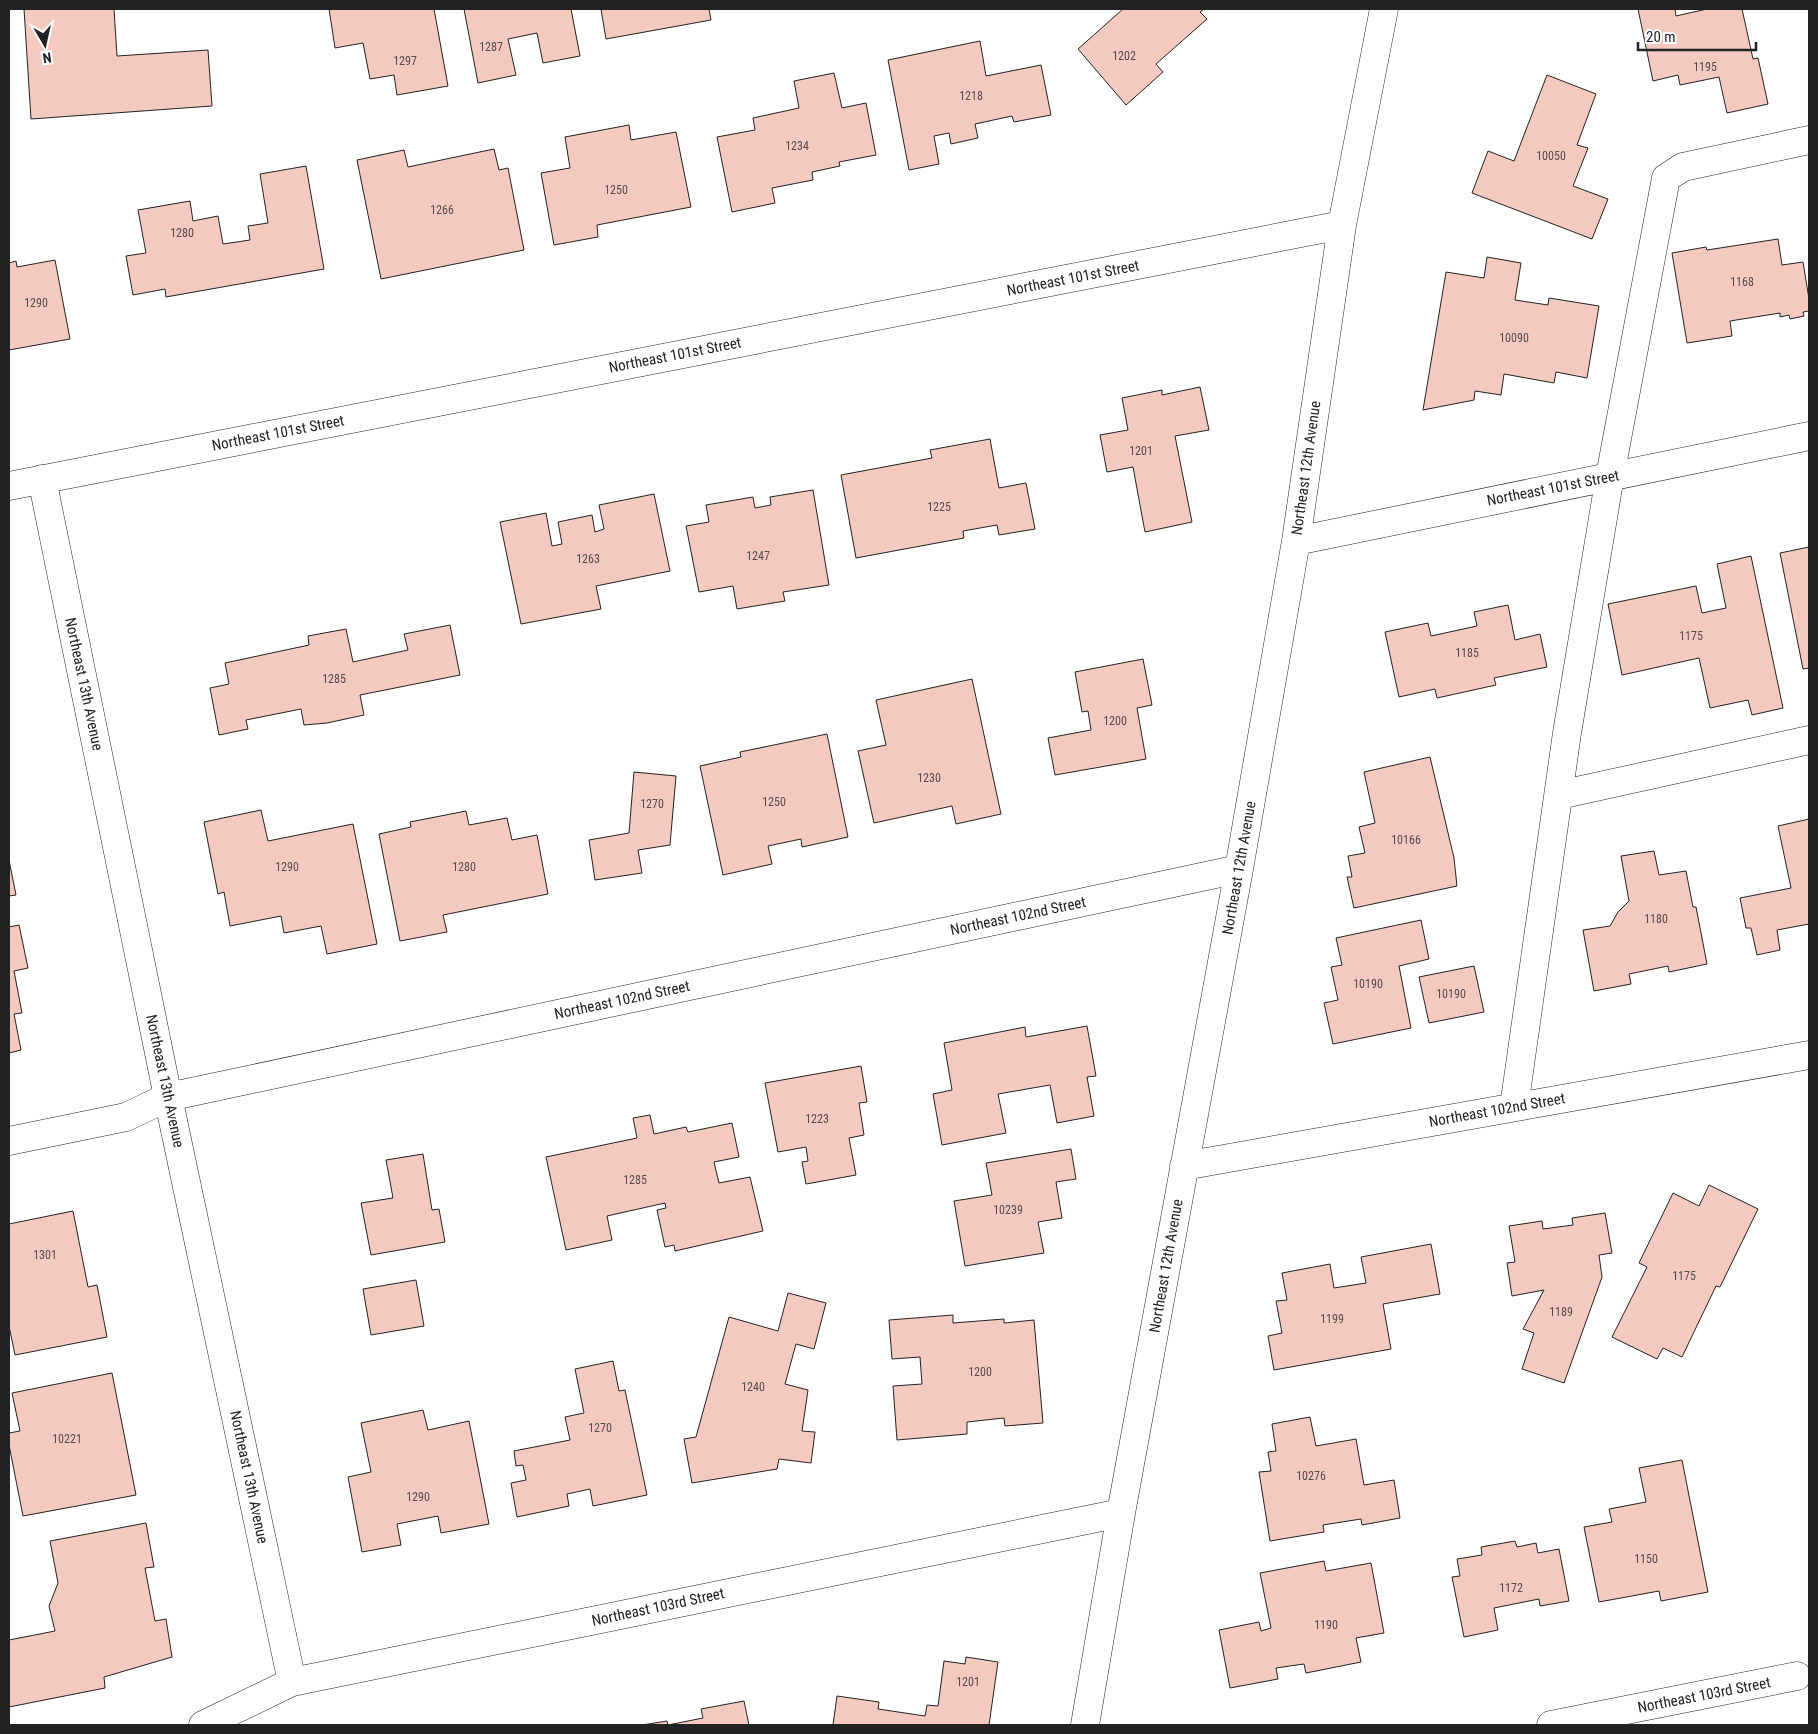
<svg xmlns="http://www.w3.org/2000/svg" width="1818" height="1734" font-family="'Roboto Condensed',sans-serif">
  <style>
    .building { fill: #f3c9c0; stroke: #222 }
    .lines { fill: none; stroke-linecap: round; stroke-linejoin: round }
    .minor-casing { stroke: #222; stroke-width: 29 }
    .minor { stroke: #fff; stroke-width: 28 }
    .labels { text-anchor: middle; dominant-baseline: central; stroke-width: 4; stroke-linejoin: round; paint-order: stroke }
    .number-label { font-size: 12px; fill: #564c4a }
    .street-label { font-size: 15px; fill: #222; stroke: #fff }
  </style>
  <rect width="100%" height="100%" fill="#fff"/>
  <path class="building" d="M24 9H114L117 56 208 50 212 106 31 119Z
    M329 9H434L448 86 397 95 394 75 370 79 363 43 335 48Z
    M464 9H571L580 56 543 63 537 33 508 39 516 75 478 83Z
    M601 9H709L711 20 606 39Z
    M1123 9H1204L1200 12 1207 19 1156 64 1163 72 1126 105 1078 49Z
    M1638 9H1675L1676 16 1707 9H1742L1753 59 1758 58 1768 104 1727 113 1719 77 1680 85 1678 75 1653 81Z
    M980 41 986 76 1041 65 1051 115 1014 122 1012 116 975 124 978 138 951 144 949 133 934 136 939 164 909 170 888 60Z
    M834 73 842 108 866 103 876 155 839 162 840 166 812 172 813 180 772 188 775 203 732 212 717 137 755 130 753 118 799 108 794 81Z
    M1547 75 1596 94 1577 145 1588 148 1573 186 1608 199 1592 239 1472 193 1488 151 1514 161Z
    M629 125 631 140 676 132 691 207 597 225 598 237 554 245 541 173 570 168 565 137Z
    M494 149 499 170 508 168 524 250 381 279 357 160 404 150 408 167Z
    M306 166 324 269 166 297 165 289 133 295 126 256 146 253 138 210 190 201 193 221 218 216 223 244 250 240 248 226 268 223 260 174Z
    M1778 239 1782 265 1803 262 1809 299V311L1803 312 1804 316 1790 319 1789 315 1780 317V313L1730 321 1732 336 1687 343 1672 253 1706 247 1707 250Z
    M1487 257 1521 263 1515 300 1548 305 1549 298 1599 306 1587 378 1556 372 1554 383 1504 374 1501 395 1475 391 1474 400 1423 410 1446 272 1484 278Z
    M55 260 70 339 9 350V263L16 261 17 267Z
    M1200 387 1209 430 1175 436 1192 522 1145 532 1133 467 1107 472 1100 435 1128 430 1122 398 1162 390V395Z
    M990 439 999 488 1026 483 1035 529 999 535 997 525 963 531 964 538 856 558 841 475 932 458 930 450Z
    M813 490 829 585 783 592 785 601 737 609 733 586 699 592 686 526 709 522 706 505 753 497 755 508 771 505 770 497Z
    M654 494 670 571 596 586 601 609 521 624 500 522 546 513 552 546 562 544 558 522 592 515 595 532 604 529 599 505Z
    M1809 547V668L1803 669 1780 553Z
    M1751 556 1783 708 1752 715 1748 700 1710 708 1699 658 1622 675 1608 604 1696 586 1702 613 1726 608 1717 564Z
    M1508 605 1515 640 1540 634 1547 667 1494 678 1496 685 1437 698 1435 689 1399 697 1385 632 1428 623 1431 636 1477 626 1474 612Z
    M450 625 460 675 360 695 364 715 327 723 304 725 301 709 246 720 248 729 219 735 210 688 229 684 225 663 309 645 308 636 346 629 353 662 408 650 404 634Z
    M1143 659 1152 705 1137 708 1146 759 1055 775 1048 738 1091 730 1088 711 1082 712 1075 672Z
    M972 679 1001 814 956 824 952 806 874 823 858 751 886 745 876 700Z
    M827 734 848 837 802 847 801 839 768 846 772 864 723 875 700 766 741 757 740 752Z
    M1430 757 1454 858 1457 886 1354 908 1347 877H1352L1348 856 1365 853 1359 827 1375 823 1364 772Z
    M634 772 676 776 670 845 638 850 642 873 595 880 589 840 629 833Z
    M261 810 268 841 353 824 377 944 327 954 321 926 284 933 281 916 230 926 224 892 218 894 204 822Z
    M466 811 469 825 507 818 512 840 537 835 548 894 443 915 447 932 400 941 379 834 411 827 410 822Z
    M1809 819V924L1777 930 1780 950 1757 955 1751 928H1746L1740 898 1791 888 1778 826Z
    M1654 851 1659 875 1686 871 1693 907H1696L1707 964 1669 972 1668 966 1629 974 1631 984 1594 991 1583 930 1610 926 1618 912 1629 901 1621 856Z
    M9 860 16 895 9 896Z
    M1421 920 1429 959 1399 966 1411 1028 1333 1044 1324 1003 1338 1000 1331 967 1342 965 1336 938Z
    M19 925 28 968 14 971 22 1013 14 1014 21 1050 9 1053V927Z
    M1474 966 1484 1012 1429 1023 1419 977Z
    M1087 1026 1096 1076 1087 1077 1094 1116 1057 1123 1050 1085 998 1094 1006 1133 942 1145 933 1094 952 1090 944 1043 1025 1027 1026 1037Z
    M861 1066 867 1102 859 1103 864 1135 849 1138 856 1175 806 1184 802 1162 808 1161 806 1147 778 1152 765 1083Z
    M650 1115 654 1134 686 1127 688 1132 732 1123 739 1157 714 1162 719 1183 750 1177 763 1231 675 1251 674 1245 665 1247 657 1210 666 1208 665 1203 607 1216 612 1240 566 1250 546 1157 637 1138 633 1118Z
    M1071 1149 1076 1179 1056 1182 1062 1218 1038 1222 1044 1253 965 1266 954 1201 992 1195 986 1163Z
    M423 1154 432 1210 439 1209 445 1242 371 1255 361 1203 393 1198 386 1160Z
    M1709 1185 1758 1209 1720 1287 1716 1286 1682 1357 1663 1348 1657 1359 1612 1337 1647 1267 1639 1263 1673 1193 1699 1206Z
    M73 1211 88 1287 97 1285 107 1337 15 1355 9 1326V1224Z
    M1605 1213 1612 1253 1599 1255 1602 1277 1564 1383 1522 1369 1534 1333 1523 1329 1544 1290 1512 1296 1507 1263 1515 1262 1509 1226 1542 1221 1543 1229 1573 1225 1572 1218Z
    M1431 1244 1440 1294 1383 1304 1391 1349 1274 1370 1268 1336 1282 1333 1276 1301 1287 1300 1282 1273 1330 1264 1334 1288 1366 1283 1361 1257Z
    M416 1280 424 1326 371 1335 363 1289Z
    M788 1293 826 1303 814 1349 796 1344 785 1384 808 1390 802 1431 815 1432 811 1463 779 1459 777 1469 692 1483 684 1439 696 1437 729 1317 778 1331Z
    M953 1315V1323L1004 1319V1323L1034 1320 1043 1423 1005 1426 1004 1418 967 1422V1434L897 1440 893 1386 922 1384 920 1357 892 1359 889 1320Z
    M613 1361 619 1391 625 1390 647 1495 593 1506 590 1489 567 1494 569 1506 517 1517 511 1483 526 1480 523 1465 516 1466 514 1451 570 1440 565 1417 584 1413 575 1369Z
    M112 1373 136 1495 23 1516 9 1445V1433L20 1431 12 1393Z
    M423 1410 428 1430 469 1421 489 1524 441 1533 438 1516 397 1524 401 1545 362 1552 348 1477 371 1472 361 1423Z
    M1310 1417 1316 1446 1356 1439 1364 1485 1394 1480 1400 1518 1362 1525 1361 1519 1323 1525 1324 1532 1270 1541 1259 1472 1271 1471 1268 1452 1276 1451 1272 1424Z
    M1682 1460 1708 1592 1661 1601 1659 1591 1599 1602 1584 1527 1612 1522 1609 1509 1646 1502 1639 1468Z
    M146 1523 154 1567 145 1568 155 1621 166 1619 172 1657 104 1677 105 1688 9 1707V1640L55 1631 49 1606 58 1583 50 1541Z
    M1515 1541 1517 1547 1536 1543 1538 1553 1559 1549 1569 1601 1540 1606 1539 1599 1494 1608 1498 1630 1464 1637 1452 1577 1460 1576 1457 1559 1482 1555 1481 1547Z
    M1324 1561 1326 1571 1371 1563 1384 1633 1356 1638 1361 1662 1306 1673 1304 1664 1276 1668 1278 1679 1230 1688 1219 1630 1259 1622 1261 1631 1271 1628 1260 1573Z
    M966 1657 998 1662 989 1725H833L837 1696 879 1702 878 1709 925 1716 927 1705 938 1706 944 1661 965 1664Z
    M744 1701 749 1725H642L667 1721 668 1725 703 1718 701 1709Z"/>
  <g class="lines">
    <g class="minor-casing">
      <path id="minor" d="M42 479 168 1097 292 1682
        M9 486 1342 225
        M1296 541 1809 436
        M1559 795 1809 740
        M1514 1107 1567 733 1610 476 1666 178 1683 167 1809 140
        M9 1141 126 1117 168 1097 1239 869
        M1184 1166 1809 1055
        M203 1725 292 1682 1121 1513
        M1085 1725 1121 1513 1239 869 1296 541 1342 225 1384 9
        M1551 1725 1797 1676"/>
    </g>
    <use href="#minor" class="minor"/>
  </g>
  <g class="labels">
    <g class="number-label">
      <text x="491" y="47">1287</text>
      <text x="1124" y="56">1202</text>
      <text x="405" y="61">1297</text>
      <text x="1705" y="67">1195</text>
      <text x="971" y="96">1218</text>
      <text x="797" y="146">1234</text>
      <text x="1551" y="156">10050</text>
      <text x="616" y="190">1250</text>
      <text x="442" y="210">1266</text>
      <text x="182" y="233">1280</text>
      <text x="1742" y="282">1168</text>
      <text x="36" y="303">1290</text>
      <text x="1514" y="338">10090</text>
      <text x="1141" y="451">1201</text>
      <text x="939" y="507">1225</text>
      <text x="758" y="556">1247</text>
      <text x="588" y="559">1263</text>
      <text x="1691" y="636">1175</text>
      <text x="1467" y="653">1185</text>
      <text x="334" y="679">1285</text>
      <text x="1115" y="721">1200</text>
      <text x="929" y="778">1230</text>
      <text x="774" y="802">1250</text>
      <text x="652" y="804">1270</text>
      <text x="1406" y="840">10166</text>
      <text x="287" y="867">1290</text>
      <text x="464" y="867">1280</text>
      <text x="1656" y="919">1180</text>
      <text x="1368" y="984">10190</text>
      <text x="1451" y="994">10190</text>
      <text x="817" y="1119">1223</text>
      <text x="635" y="1180">1285</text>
      <text x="1008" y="1210">10239</text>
      <text x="45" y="1255">1301</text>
      <text x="1684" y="1276">1175</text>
      <text x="1561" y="1312">1189</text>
      <text x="1332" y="1319">1199</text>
      <text x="980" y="1372">1200</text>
      <text x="753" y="1387">1240</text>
      <text x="600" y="1428">1270</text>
      <text x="67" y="1439">10221</text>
      <text x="1311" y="1476">10276</text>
      <text x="418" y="1497">1290</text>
      <text x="1646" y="1559">1150</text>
      <text x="1511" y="1588">1172</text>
      <text x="1326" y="1625">1190</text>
      <text x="968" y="1682">1201</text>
    </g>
    <g class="street-label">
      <text transform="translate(1073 278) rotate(-11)">Northeast 101st Street</text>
      <text transform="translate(675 355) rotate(-11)">Northeast 101st Street</text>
      <text transform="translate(278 433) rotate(-11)">Northeast 101st Street</text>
      <text transform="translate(1306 468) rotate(-82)">Northeast 12th Avenue</text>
      <text transform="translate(1553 488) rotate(-11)">Northeast 101st Street</text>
      <text transform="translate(84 684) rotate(78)">Northeast 13th Avenue</text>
      <text transform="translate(1239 868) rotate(-80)">Northeast 12th Avenue</text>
      <text transform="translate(1018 916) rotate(-12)">Northeast 102nd Street</text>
      <text transform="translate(622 1000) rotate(-12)">Northeast 102nd Street</text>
      <text transform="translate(165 1081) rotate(78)">Northeast 13th Avenue</text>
      <text transform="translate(1497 1110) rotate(-10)">Northeast 102nd Street</text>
      <text transform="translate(1166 1266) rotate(-80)">Northeast 12th Avenue</text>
      <text transform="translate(249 1477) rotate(78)">Northeast 13th Avenue</text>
      <text transform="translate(658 1607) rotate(-12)">Northeast 103rd Street</text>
      <text transform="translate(1704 1695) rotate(-11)">Northeast 103rd Street</text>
    </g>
  </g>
  <rect width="1818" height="1734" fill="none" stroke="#222222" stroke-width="20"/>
  <g transform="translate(45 45) rotate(171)" stroke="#ffffff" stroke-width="4" paint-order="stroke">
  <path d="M0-4L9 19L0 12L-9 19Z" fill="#222222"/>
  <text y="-8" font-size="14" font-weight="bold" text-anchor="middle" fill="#222222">N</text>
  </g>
  <path d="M1638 42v8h118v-8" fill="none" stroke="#222222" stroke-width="2.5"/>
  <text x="1646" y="42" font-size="15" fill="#222222" stroke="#ffffff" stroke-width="4" paint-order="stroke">20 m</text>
</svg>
